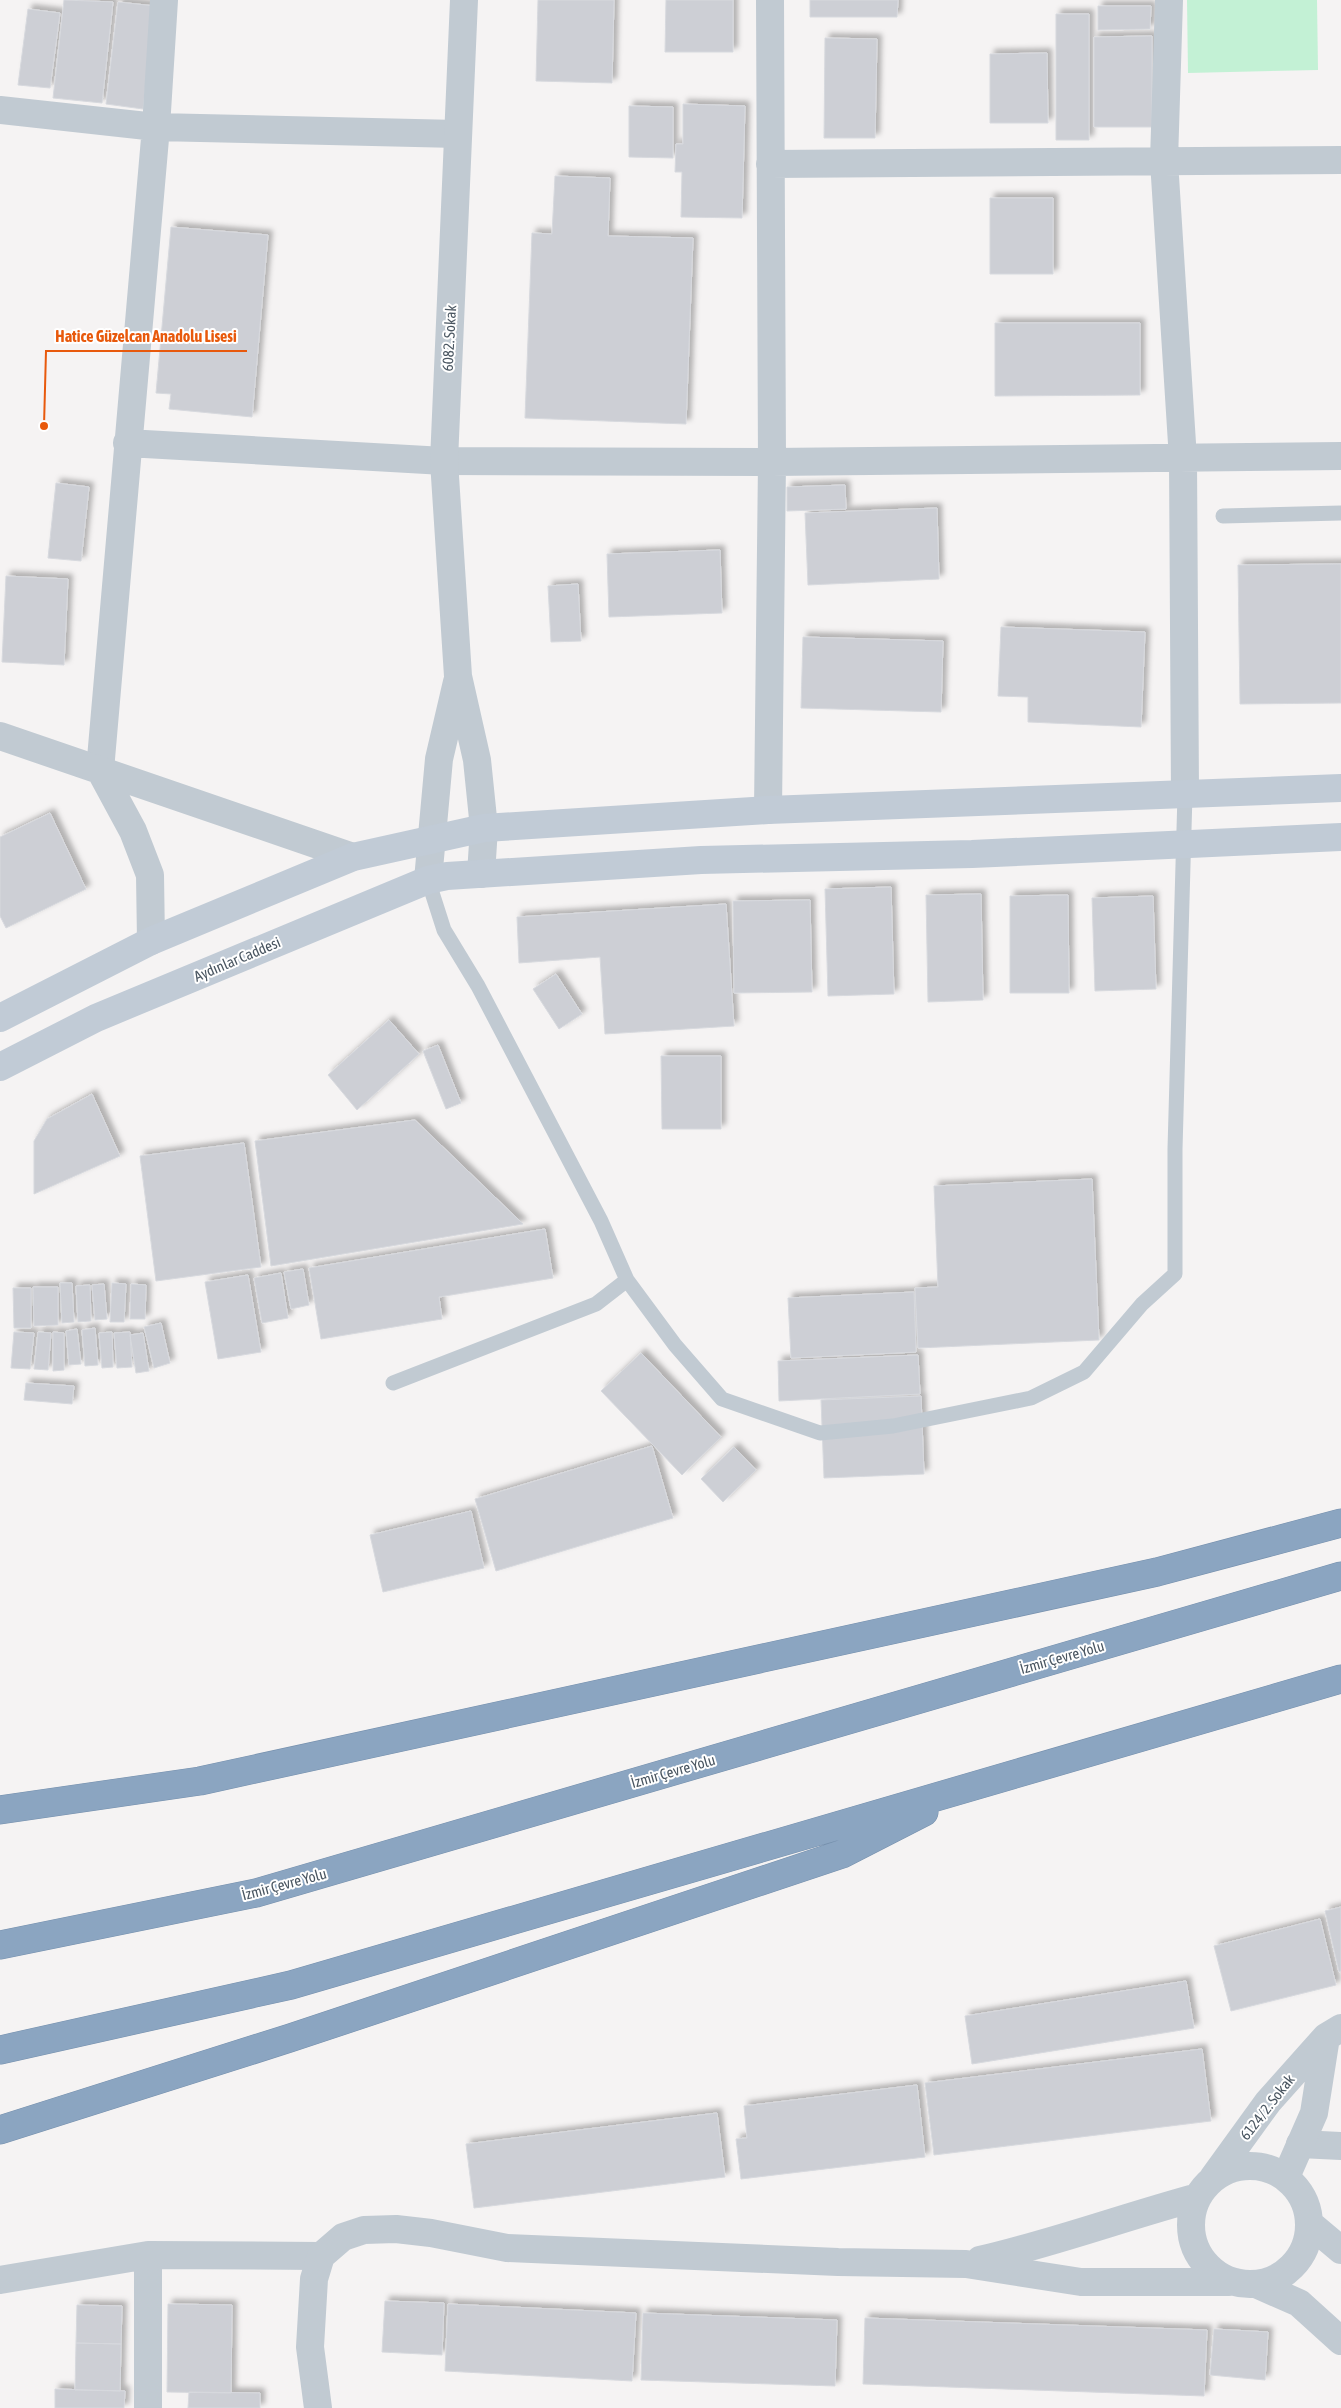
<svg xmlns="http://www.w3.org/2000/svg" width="1341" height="2408" font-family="'Asap Condensed',sans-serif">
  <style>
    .green { fill: #c3f1d5 }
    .building { fill: #cdcfd5; stroke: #d7d9de; filter: url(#shadow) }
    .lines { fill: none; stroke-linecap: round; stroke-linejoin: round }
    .motorway-casing { stroke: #7690ad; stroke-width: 29 }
    .service { stroke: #c1cad2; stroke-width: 15 }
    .minor { stroke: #c1cad2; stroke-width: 28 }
    .tertiary { stroke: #c1cad2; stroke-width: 28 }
    .secondary { stroke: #c1cbd6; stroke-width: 28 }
    .motorway { stroke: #8ba5c1; stroke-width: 28 }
    .labels { text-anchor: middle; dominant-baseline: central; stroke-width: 4; stroke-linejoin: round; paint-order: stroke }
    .street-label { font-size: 15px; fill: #4a5661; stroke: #fff }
    .leader { fill: none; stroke: #e8590c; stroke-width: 2 }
    .callout-dot { fill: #e8590c; stroke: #fff; stroke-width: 2 }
    .callout-label { font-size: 16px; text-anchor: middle; font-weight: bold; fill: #e8590c; stroke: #fff; stroke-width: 4; stroke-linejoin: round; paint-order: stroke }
  </style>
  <defs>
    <filter id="shadow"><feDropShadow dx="4.5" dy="-4.5" stdDeviation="2.5" flood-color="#0004"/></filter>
  </defs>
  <rect width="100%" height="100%" fill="#f5f3f3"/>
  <path class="green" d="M1187 0H1317L1318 70 1188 73Z"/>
  <path class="building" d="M64 0 113 2 102 103 53 98Z
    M538 0H614L612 83 536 81Z
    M666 0H733V52H665Z
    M810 0H898L897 17H810Z
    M118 2 155 6 143 109 106 104Z
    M1098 6H1151L1150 29 1098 30Z
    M28 9 60 13 50 88 18 85Z
    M1056 14H1089V140H1056Z
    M1152 36V127H1094V37Z
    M825 38 877 39 875 138H824Z
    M1047 53 1048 123H990V54Z
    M683 104 745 106 742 218 681 217 682 172H675L676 144H683Z
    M629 106 673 107V158L629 157Z
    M555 176 610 178 608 236 693 238 686 424 525 418 532 233 552 234Z
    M990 198H1053V274H990Z
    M171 227 268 235 252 417 169 409 171 394 156 393Z
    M995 323H1140V395L995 396Z
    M56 483 89 487 81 561 48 558Z
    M845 485 846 509 787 511V487Z
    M937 508 939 579 808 585 805 513Z
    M720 550 722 613 609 617 607 554Z
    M1341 564V703L1240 704 1238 565Z
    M6 576 68 579 64 665 2 662Z
    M578 584 581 641 551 642 548 586Z
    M1001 627 1145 632 1141 727 1028 722V697L998 696Z
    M803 637 943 641 941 712 801 708Z
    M50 813 86 889 6 928 0 916V837Z
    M891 887 894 994 828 996 825 889Z
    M981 894 983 1000 928 1002 926 895Z
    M1068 895 1069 993H1010V896Z
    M1153 896 1156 989 1095 991 1092 898Z
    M810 900 812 992 734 993 733 901Z
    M726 904 734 1026 605 1034 600 957 519 963 517 917Z
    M556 974 582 1014 559 1029 533 989Z
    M389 1020 419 1054 357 1110 328 1075Z
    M438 1045 461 1103 446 1109 423 1051Z
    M661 1056H721V1129H662Z
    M92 1094 120 1156 34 1194V1141L47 1119Z
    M415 1120 523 1224 271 1266 255 1141Z
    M244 1143 261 1267 156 1281 140 1156Z
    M1092 1179 1099 1340 918 1348 915 1288 938 1287 934 1186Z
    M545 1229 553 1278 439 1297 442 1319 321 1339 309 1268Z
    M303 1269 309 1305 291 1309 284 1272Z
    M281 1273 288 1318 262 1323 254 1278Z
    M248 1275 261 1352 218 1359 205 1282Z
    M60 1283H72L74 1322 62 1323Z
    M112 1283 126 1284 124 1322H110Z
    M104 1284 107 1319 95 1320 92 1285Z
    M131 1284 146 1285 145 1319H130Z
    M90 1285 91 1321 78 1322 76 1286Z
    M33 1287H58V1325L34 1326Z
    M13 1288H31V1328H14Z
    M914 1292 916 1352 791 1358 788 1298Z
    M161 1323 170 1363 154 1368 144 1327Z
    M95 1328 98 1365 85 1366 82 1330Z
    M77 1329 81 1364 69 1365 66 1331Z
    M14 1332 34 1333 30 1369 11 1368Z
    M38 1332 51 1333 48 1370 34 1369Z
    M53 1332 64 1333V1370L53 1371Z
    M112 1332 113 1367 102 1368 99 1333Z
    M130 1332 132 1367 117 1368 114 1333Z
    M143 1333 149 1371 136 1373 130 1335Z
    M641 1353 721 1437 682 1475 601 1391Z
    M918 1355 920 1394 779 1401 778 1361Z
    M26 1383 74 1386 72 1404 24 1400Z
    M921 1396 924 1474 824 1478 821 1400Z
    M652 1446 673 1518 496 1571 475 1499Z
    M734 1447 756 1470 723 1502 701 1479Z
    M471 1511 484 1568 383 1592 370 1535Z
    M1341 1907V1971L1339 1972 1325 1911Z
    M1320 1919 1336 1985 1231 2011 1214 1946Z
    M1186 1981 1194 2028 972 2064 965 2016Z
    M1202 2049 1211 2121 934 2155 925 2083Z
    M917 2085 925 2157 741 2179 736 2139 747 2138 744 2106Z
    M717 2113 725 2177 474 2208 466 2144Z
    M385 2301 444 2303 442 2355 382 2352Z
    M168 2304 232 2305 231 2393 167 2392Z
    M448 2304 636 2313 632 2381 445 2371Z
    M77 2305 122 2306 121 2344 76 2343Z
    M643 2313 837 2320 835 2386 641 2380Z
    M865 2318 1207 2330 1204 2396 863 2384Z
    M1214 2329 1268 2332 1265 2380 1210 2375Z
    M76 2343 121 2344 120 2391 75 2390Z
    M55 2389 125 2391 124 2408H55Z
    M189 2392 260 2393V2408H188Z"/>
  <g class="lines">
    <g class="motorway-casing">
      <path id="motorway" d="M0 1810 200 1781 1157 1572 1341 1523
        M0 1945 256 1893 1341 1576
        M0 2050 291 1985 1341 1679
        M0 2130 290 2038 842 1854 924 1812"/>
    </g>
    <path class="service" d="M1223 516 1341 513
      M627 1280 675 1345 722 1399 820 1433 893 1426 1031 1398 1084 1372 1142 1304 1175 1274V1149L1185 794
      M393 1383 596 1304 627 1280 601 1221 478 986 444 930 428 880"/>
    <path class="minor" d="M1169 0 1164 161 1183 459 1185 794
      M0 110 156 127 458 134
      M770 164 1341 160
      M127 443 444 461 772 462 1341 456
      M100 770 156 127 164 0
      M768 810 772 462 770 0
      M1300 2144 1341 2146
      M0 2280 148 2255 321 2256
      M148 2408V2255"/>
    <path class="tertiary" d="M464 0 444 461 458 676 477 760 484 828 481 874
      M0 736 353 857
      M100 770 133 831 150 875 151 941
      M428 880 439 759 457 682
      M1191 2225a59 59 0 1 1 118 0a59 59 0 1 1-118 0Z
      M1286 2177 1314 2113 1326 2037
      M1213 2178 1268 2102 1326 2037 1341 2028
      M1310 2224 1341 2250
      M980 2260C1054 2243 1124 2217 1198 2197
      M1258 2285 1299 2303 1341 2341
      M318 2408 310 2347 314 2279 321 2256 343 2237 364 2230 396 2229 431 2233 507 2248 838 2262 966 2264 1081 2282H1229"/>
    <path class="secondary" d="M0 1018 151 941 353 857 484 828 768 810 1341 788
      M0 1067 96 1018 428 880 447 876 701 860 972 854 1341 837"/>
    <use href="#motorway" class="motorway"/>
  </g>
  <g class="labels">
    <g class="street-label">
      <text transform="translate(449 338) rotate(-87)">6082. Sokak</text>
      <text transform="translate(237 959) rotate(-23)">Aydınlar Caddesi</text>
      <text transform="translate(1062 1657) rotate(-16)">İzmir Çevre Yolu</text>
      <text transform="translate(673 1771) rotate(-16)">İzmir Çevre Yolu</text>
      <text transform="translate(284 1884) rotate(-15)">İzmir Çevre Yolu</text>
      <text transform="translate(1267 2107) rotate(-52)">6124/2. Sokak</text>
    </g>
  </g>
  <path class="leader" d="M44 426L46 351H247"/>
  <circle class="callout-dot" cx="44" cy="426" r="5"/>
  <g class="callout-label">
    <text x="146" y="342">Hatice Güzelcan Anadolu Lisesi</text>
  </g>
</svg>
